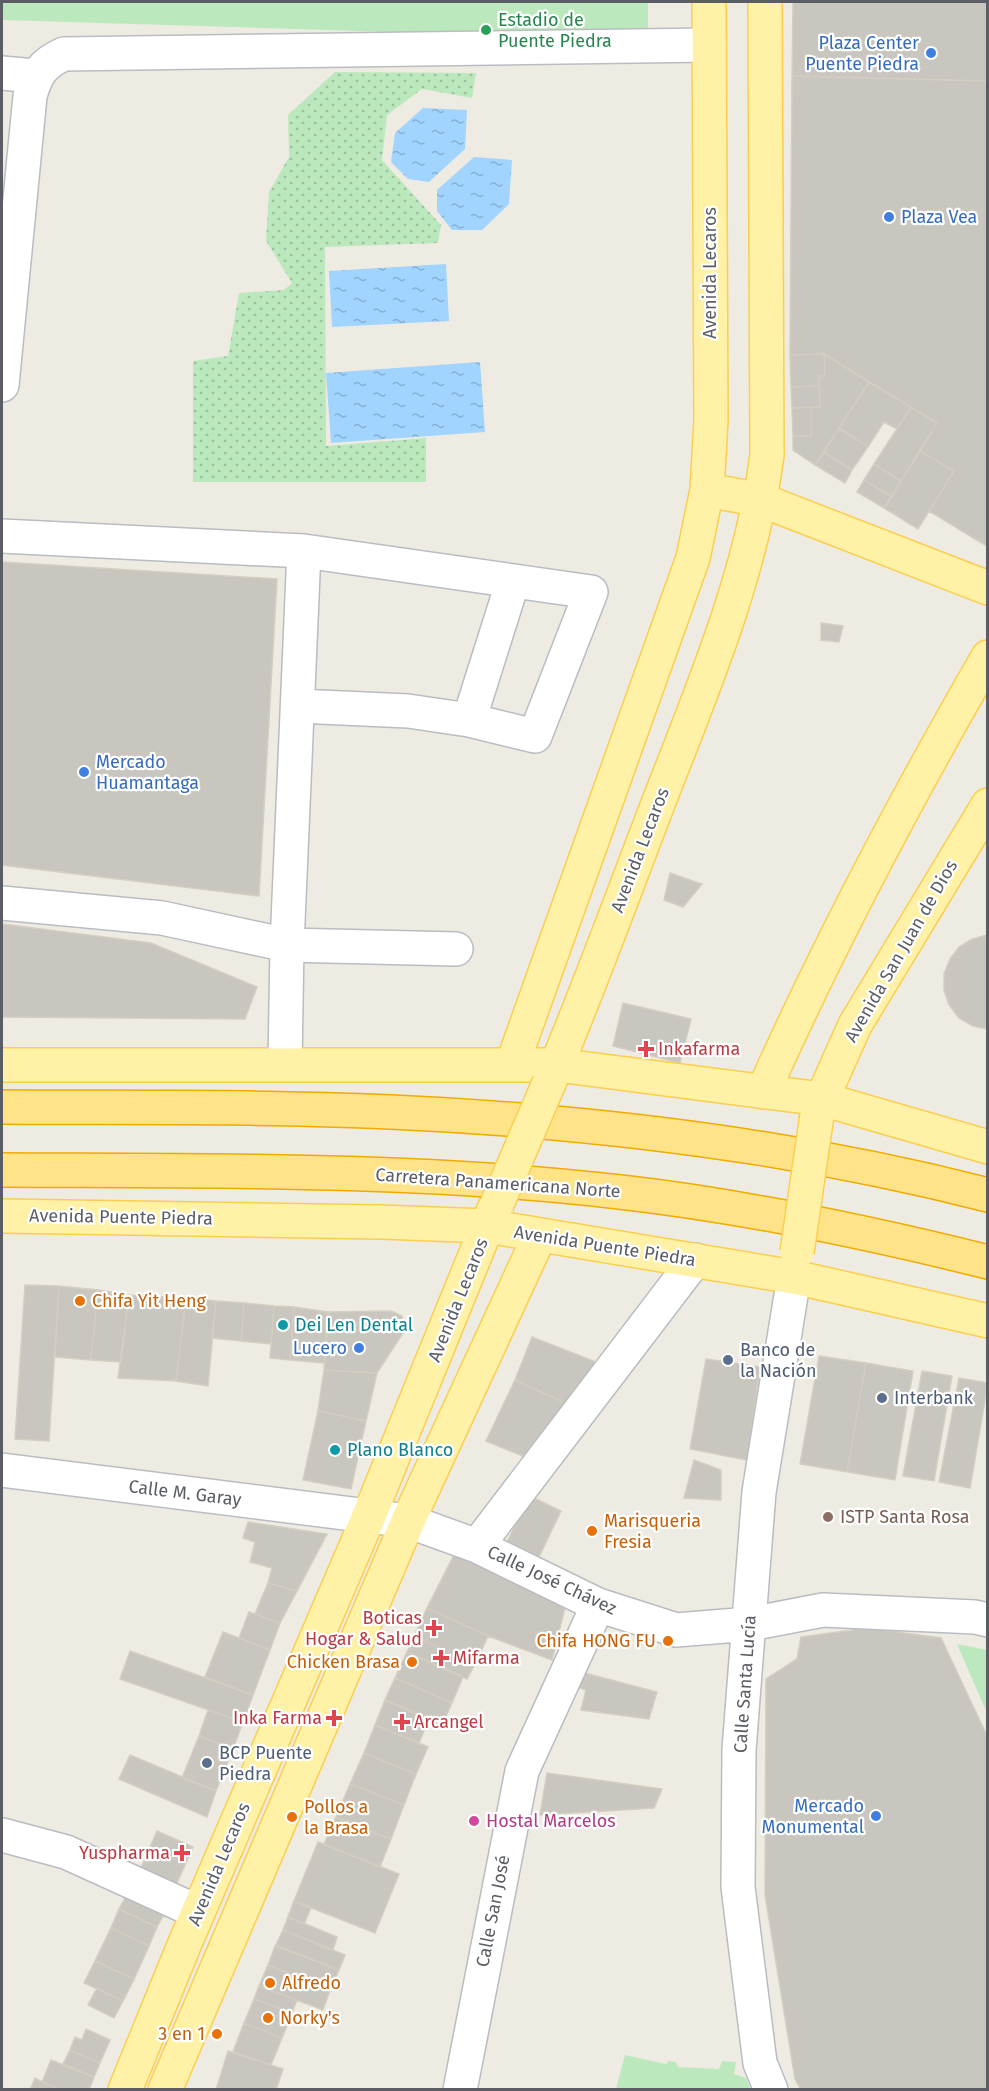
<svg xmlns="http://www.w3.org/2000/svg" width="989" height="2091" font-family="'Fira Sans',sans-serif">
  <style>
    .grass { fill: url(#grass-dots) }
    .park { fill: #bce8bd }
    .water { fill: url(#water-ripples) }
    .building { fill: #c9c6bf; stroke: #d3cec0; stroke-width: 1.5 }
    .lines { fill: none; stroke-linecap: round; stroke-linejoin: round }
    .minor-casing { stroke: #babcc2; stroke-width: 36 }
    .major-casing { stroke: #fbce4e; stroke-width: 36 }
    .highway-casing { stroke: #f0aa00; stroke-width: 36 }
    .minor { stroke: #fff; stroke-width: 33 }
    .major { stroke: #fff2a6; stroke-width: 33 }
    .highway { stroke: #ffe388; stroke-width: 33 }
    .major-bridge-casing { stroke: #fbce4e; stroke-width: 36; stroke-linecap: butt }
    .major-bridge { stroke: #fff2a6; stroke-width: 33 }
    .leisure-dot { fill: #2e9e5b; stroke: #fff; stroke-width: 2 }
    .shop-dot { fill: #3f7fe0; stroke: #fff; stroke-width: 2 }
    .health-dot { fill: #e0444e; stroke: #fff; stroke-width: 2 }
    .food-dot { fill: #e8710a; stroke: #fff; stroke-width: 2 }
    .culture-dot { fill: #0f9aa8; stroke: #fff; stroke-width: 2 }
    .service-dot { fill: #5c6f8a; stroke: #fff; stroke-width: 2 }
    .education-dot { fill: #8d6e63; stroke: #fff; stroke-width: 2 }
    .hotel-dot { fill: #d1479c; stroke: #fff; stroke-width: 2 }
    .labels { text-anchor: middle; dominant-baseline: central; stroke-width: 4.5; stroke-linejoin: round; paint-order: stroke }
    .leisure-label { font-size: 18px; fill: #27864d; stroke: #fff; text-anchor: start }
    .shop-label { font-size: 18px; fill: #366cbe; stroke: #fff; text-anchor: end }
    .street-label { font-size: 18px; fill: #5a5e64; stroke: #fff }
    .health-label { font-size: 18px; fill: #be3a42; stroke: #fff; text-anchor: start }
    .food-label { font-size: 18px; fill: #c56008; stroke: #fff; text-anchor: start }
    .culture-label { font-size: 18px; fill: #0d838f; stroke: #fff; text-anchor: start }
    .service-label { font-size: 18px; fill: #4e5e75; stroke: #fff; text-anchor: start }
    .education-label { font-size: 18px; fill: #785e54; stroke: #fff; text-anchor: start }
    .hotel-label { font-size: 18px; fill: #b23c85; stroke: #fff; text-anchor: start }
  </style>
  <defs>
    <pattern id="grass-dots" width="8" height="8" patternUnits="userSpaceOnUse" patternTransform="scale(1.5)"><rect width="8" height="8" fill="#bce8bd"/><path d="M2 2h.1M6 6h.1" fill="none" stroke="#9cbf9d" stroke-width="1.8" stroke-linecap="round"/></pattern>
    <pattern id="water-ripples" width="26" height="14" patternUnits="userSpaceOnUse" patternTransform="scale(1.5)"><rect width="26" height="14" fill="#a1d4ff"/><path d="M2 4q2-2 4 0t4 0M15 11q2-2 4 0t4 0" fill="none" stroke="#86afd2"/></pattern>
  </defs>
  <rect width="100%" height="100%" fill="#eeece2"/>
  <path class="grass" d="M335 72 476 73 472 98 422 89 387 115 382 160 441 225 438 243 325 247 326 446 426 438V482H193V361L228 356 239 293 284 290 292 283 266 241 269 192 289 157 288 115Z"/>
  <path class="park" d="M2 2H648V40L2 20Z
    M957 1644 987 1650V1713Z
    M625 2055 666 2064 669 2061 676 2062 678 2067 719 2069 722 2061 736 2062 734 2074 746 2078 750 2088 616 2089Z"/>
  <path class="water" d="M423 108 467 110 465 149 429 182 408 179 391 162 395 133Z
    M474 157 512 160 509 204 482 230H452L437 211V190Z
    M446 264 449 321 332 327 329 271Z
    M480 362 485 432 331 443 326 373Z"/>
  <path class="building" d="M793 2H988V81L792 76Z
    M792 76 988 81V547L929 511 954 471 920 451 937 423 824 354 790 355Z
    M824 354 869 382 815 465 793 450V436H811V407H820L819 376H825Z
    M824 354 825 376H819V386L791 387 790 355Z
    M869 382 911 407 897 429 884 422 868 447 839 428Z
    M819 386 820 407 792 408 791 387Z
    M811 407V436H793L792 408Z
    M911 407 937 423 901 481 874 464Z
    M839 428 868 447 852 470 824 452Z
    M920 451 954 471 918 529 884 508Z
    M824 452 852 470 845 483 815 465Z
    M874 464 901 481 892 497 864 480Z
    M864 480 892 497 884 508 857 492Z
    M2 562 277 579 259 896 2 865Z
    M821 623 843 626 839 642 821 640Z
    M670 873 702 884 683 907 664 900Z
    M2 924 151 943 257 987 245 1019 2 1017Z
    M987 935H988V1029L973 1026 959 1018 949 1005 944 990V974L950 959 959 947 972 939Z
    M623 1003 691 1019 680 1063 613 1046Z
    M25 1285 59 1286 49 1441 15 1439Z
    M59 1286 98 1290 91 1360 55 1357Z
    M98 1290 129 1295 121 1362 91 1360Z
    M129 1295 186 1298 176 1381 118 1378Z
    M186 1298 216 1301 208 1386 176 1381Z
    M216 1301 244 1303 241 1341 212 1338Z
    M244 1303 274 1306 271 1344 241 1341Z
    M274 1306 294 1307 290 1360 270 1358Z
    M294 1307 328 1312 324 1363 290 1360Z
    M391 1311 402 1316 403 1333 377 1373 324 1370 328 1312Z
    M532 1337 596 1362 565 1403 515 1380Z
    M819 1356 866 1363 847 1472 800 1464Z
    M706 1359 760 1367 747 1460 690 1449Z
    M866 1363 913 1371 895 1480 847 1472Z
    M324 1370 377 1373 366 1421 318 1411Z
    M922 1371 952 1376 934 1481 903 1476Z
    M959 1378 988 1383 970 1488 939 1482Z
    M515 1380 565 1403 530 1459 486 1441Z
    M318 1411 366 1421 351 1489 303 1480Z
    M694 1460 721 1470V1500L684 1498Z
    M530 1496 561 1511 539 1557 507 1542Z
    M248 1522 327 1534 297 1591 268 1583 272 1568 250 1562 255 1542 243 1538Z
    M456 1551 566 1604 552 1660 488 1636 427 1608Z
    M268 1583 297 1591 280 1623 255 1614Z
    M427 1608 488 1636 475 1664 414 1636Z
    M249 1612 280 1623 270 1650 239 1638Z
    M868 1628 941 1638 988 1738V2090H801L795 2079 765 1895 766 1679 797 1659 801 1637Z
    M223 1632 270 1650 253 1695 205 1677Z
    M414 1636 475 1664 467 1679 407 1652Z
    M130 1651 253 1695 243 1722 120 1679Z
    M407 1652 463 1677 452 1703 395 1678Z
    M581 1672 657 1692 649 1719 581 1710 586 1690 577 1687Z
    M395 1678 452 1703 442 1725 385 1700Z
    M385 1700 429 1719 419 1743 375 1725Z
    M208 1710 243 1722 233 1749 199 1736Z
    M375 1725 428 1747 416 1774 364 1753Z
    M199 1736 233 1749 216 1791 182 1778Z
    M364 1753 416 1774 404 1805 350 1784Z
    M130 1755 216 1791 207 1817 119 1779Z
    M547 1773 662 1789 654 1808 540 1815Z
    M350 1784 404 1805 391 1839 336 1817Z
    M336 1817 391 1839 380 1867 324 1844Z
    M157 1831 193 1847 177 1883 141 1868Z
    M318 1842 399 1874 375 1933 294 1901Z
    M128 1893 166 1911 157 1927 119 1909Z
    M294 1901 311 1908 304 1924 288 1917Z
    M119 1909 157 1927 149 1946 111 1928Z
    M288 1917 337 1937 333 1950 283 1930Z
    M111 1928 149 1946 134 1979 95 1961Z
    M283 1930 345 1955 339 1970 276 1945Z
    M275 1946 339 1970 330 1990 268 1965Z
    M95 1961 134 1979 123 2001 84 1983Z
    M268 1965 330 1990 323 2010 259 1986Z
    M259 1986 297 2000 292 2013 254 1999Z
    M97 1988 123 2001 114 2018 88 2005Z
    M254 1999 292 2013 282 2038 244 2023Z
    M244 2023 282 2038 271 2065 233 2052Z
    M86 2029 110 2040 100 2063 70 2050 75 2037 82 2040Z
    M70 2050 100 2063 94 2077 63 2064Z
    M228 2051 283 2069 276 2090H216Z
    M51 2060 94 2077 89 2090H62L42 2082Z
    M35 2078 42 2082 62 2090H30Z"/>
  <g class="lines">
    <g class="minor-casing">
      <path id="minor" d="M2 73 35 76
        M2 385 30 96C36 74 43 63 64 54L709 45
        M2 536 304 551 591 592 535 736 469 720 408 711 298 706
        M304 551 287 945 456 949
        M469 720 513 581
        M2 903 162 918 287 945 285 1064
        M2 1470 408 1521 477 1546 598 1605 676 1630 750 1624 823 1610 975 1617 988 1620
        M477 1546 695 1260
        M2 1835 66 1852 198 1912
        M460 2090 522 1771 598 1605
        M771 2090 760 2063 738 1887 739 1750 759 1492 794 1277"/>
    </g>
    <g class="major-casing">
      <path id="major" d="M707 490 761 500 988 588
        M2 1065H557L822 1099 988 1147
        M512 1065 693 558 707 490 711 420 709 2
        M549 1083C589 989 624 892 661 796 704 686 752 572 767 455L765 2
        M763 1092C830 942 906 799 988 657
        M816 1120 822 1099 855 1025 988 805
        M2 1216 381 1222 487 1226 794 1277 988 1321
        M125 2090 185 1943 369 1516 494 1209
        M165 2090 408 1521 539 1237"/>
    </g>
    <g class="highway-casing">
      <path id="highway" d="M2 1107C131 1108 261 1106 391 1112 591 1121 793 1145 988 1195
        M2 1170C208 1171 414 1168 620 1192 744 1206 867 1232 988 1262"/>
    </g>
    <use href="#minor" class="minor"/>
    <use href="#major" class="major"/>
    <use href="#highway" class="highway"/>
    <g class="major-bridge-casing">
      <path id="major-bridge" d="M497 1204 549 1083
        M797 1252 816 1122"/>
    </g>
    <use href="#major-bridge" class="major-bridge"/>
  </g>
  <circle class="leisure-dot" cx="486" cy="30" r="6"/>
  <g class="shop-dot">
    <circle cx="931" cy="53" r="6"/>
    <circle cx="889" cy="217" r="6"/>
    <circle cx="84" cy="772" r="6"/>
    <circle cx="359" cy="1348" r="6"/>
    <circle cx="876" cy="1816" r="6"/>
  </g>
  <g class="health-dot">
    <path d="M643 1040h6v6h6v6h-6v6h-6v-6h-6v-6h6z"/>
    <path d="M431 1619h6v6h6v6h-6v6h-6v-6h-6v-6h6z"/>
    <path d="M438 1649h6v6h6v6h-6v6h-6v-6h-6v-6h6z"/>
    <path d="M331 1709h6v6h6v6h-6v6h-6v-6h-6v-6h6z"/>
    <path d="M399 1713h6v6h6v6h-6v6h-6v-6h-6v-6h6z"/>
    <path d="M179 1844h6v6h6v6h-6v6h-6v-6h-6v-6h6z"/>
  </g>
  <g class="food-dot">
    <circle cx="80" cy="1301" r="6"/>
    <circle cx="592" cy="1531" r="6"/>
    <circle cx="668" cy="1641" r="6"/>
    <circle cx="412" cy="1662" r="6"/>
    <circle cx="292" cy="1817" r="6"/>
    <circle cx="270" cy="1983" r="6"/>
    <circle cx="268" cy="2018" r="6"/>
    <circle cx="217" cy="2034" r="6"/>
  </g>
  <g class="culture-dot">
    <circle cx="283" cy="1325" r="6"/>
    <circle cx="335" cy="1450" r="6"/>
  </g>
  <g class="service-dot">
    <circle cx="728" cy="1360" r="6"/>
    <circle cx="882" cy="1398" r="6"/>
    <circle cx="207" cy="1763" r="6"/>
  </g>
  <circle class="education-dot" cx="828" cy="1517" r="6"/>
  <circle class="hotel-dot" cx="474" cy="1821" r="6"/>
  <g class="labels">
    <g class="leisure-label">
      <text x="498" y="20">Estadio de<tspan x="498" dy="21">Puente Piedra</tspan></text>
    </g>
    <g class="shop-label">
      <text x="919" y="43">Plaza Center<tspan x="919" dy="21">Puente Piedra</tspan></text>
      <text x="901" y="217" text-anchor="start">Plaza Vea</text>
      <text x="96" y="762" text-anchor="start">Mercado<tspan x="96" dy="21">Huamantaga</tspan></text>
      <text x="347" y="1348">Lucero</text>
      <text x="864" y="1806">Mercado<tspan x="864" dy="21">Monumental</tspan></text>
    </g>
    <g class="street-label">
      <text transform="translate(710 273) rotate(-90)">Avenida Lecaros</text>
      <text transform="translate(640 850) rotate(-69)">Avenida Lecaros</text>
      <text transform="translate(901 951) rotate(-60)">Avenida San Juan de Dios</text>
      <text transform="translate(498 1183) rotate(4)">Carretera Panamericana Norte</text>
      <text transform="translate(121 1217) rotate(1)">Avenida Puente Piedra</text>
      <text transform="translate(605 1246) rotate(9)">Avenida Puente Piedra</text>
      <text transform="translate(458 1300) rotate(-68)">Avenida Lecaros</text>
      <text transform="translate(185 1493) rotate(7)">Calle M. Garay</text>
      <text transform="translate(552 1580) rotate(25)">Calle José Chávez</text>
      <text transform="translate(745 1684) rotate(-86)">Calle Santa Lucía</text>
      <text transform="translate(219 1864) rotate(-67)">Avenida Lecaros</text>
      <text transform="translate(493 1911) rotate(-79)">Calle San José</text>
    </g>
    <g class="health-label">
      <text x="658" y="1049">Inkafarma</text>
      <text x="422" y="1618" text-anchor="end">Boticas<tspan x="422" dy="21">Hogar &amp; Salud</tspan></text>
      <text x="453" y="1658">Mifarma</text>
      <text x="322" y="1718" text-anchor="end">Inka Farma</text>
      <text x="414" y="1722">Arcangel</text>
      <text x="170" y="1853" text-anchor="end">Yuspharma</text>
    </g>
    <g class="food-label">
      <text x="92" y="1301">Chifa Yit Heng</text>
      <text x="604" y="1521">Marisqueria<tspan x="604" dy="21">Fresia</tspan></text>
      <text x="656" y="1641" text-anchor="end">Chifa HONG FU</text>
      <text x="400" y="1662" text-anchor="end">Chicken Brasa</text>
      <text x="304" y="1807">Pollos a<tspan x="304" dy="21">la Brasa</tspan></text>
      <text x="282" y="1983">Alfredo</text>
      <text x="280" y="2018">Norky's</text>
      <text x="205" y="2034" text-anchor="end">3 en 1</text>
    </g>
    <g class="culture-label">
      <text x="295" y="1325">Dei Len Dental</text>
      <text x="347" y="1450">Plano Blanco</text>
    </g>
    <g class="service-label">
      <text x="740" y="1350">Banco de<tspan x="740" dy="21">la Nación</tspan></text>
      <text x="894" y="1398">Interbank</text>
      <text x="219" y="1753">BCP Puente<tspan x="219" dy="21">Piedra</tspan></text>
    </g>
    <g class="education-label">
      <text x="840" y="1517">ISTP Santa Rosa</text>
    </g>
    <g class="hotel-label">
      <text x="486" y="1821">Hostal Marcelos</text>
    </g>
  </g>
  <rect width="989" height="2091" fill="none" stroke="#5a5e64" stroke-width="6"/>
</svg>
